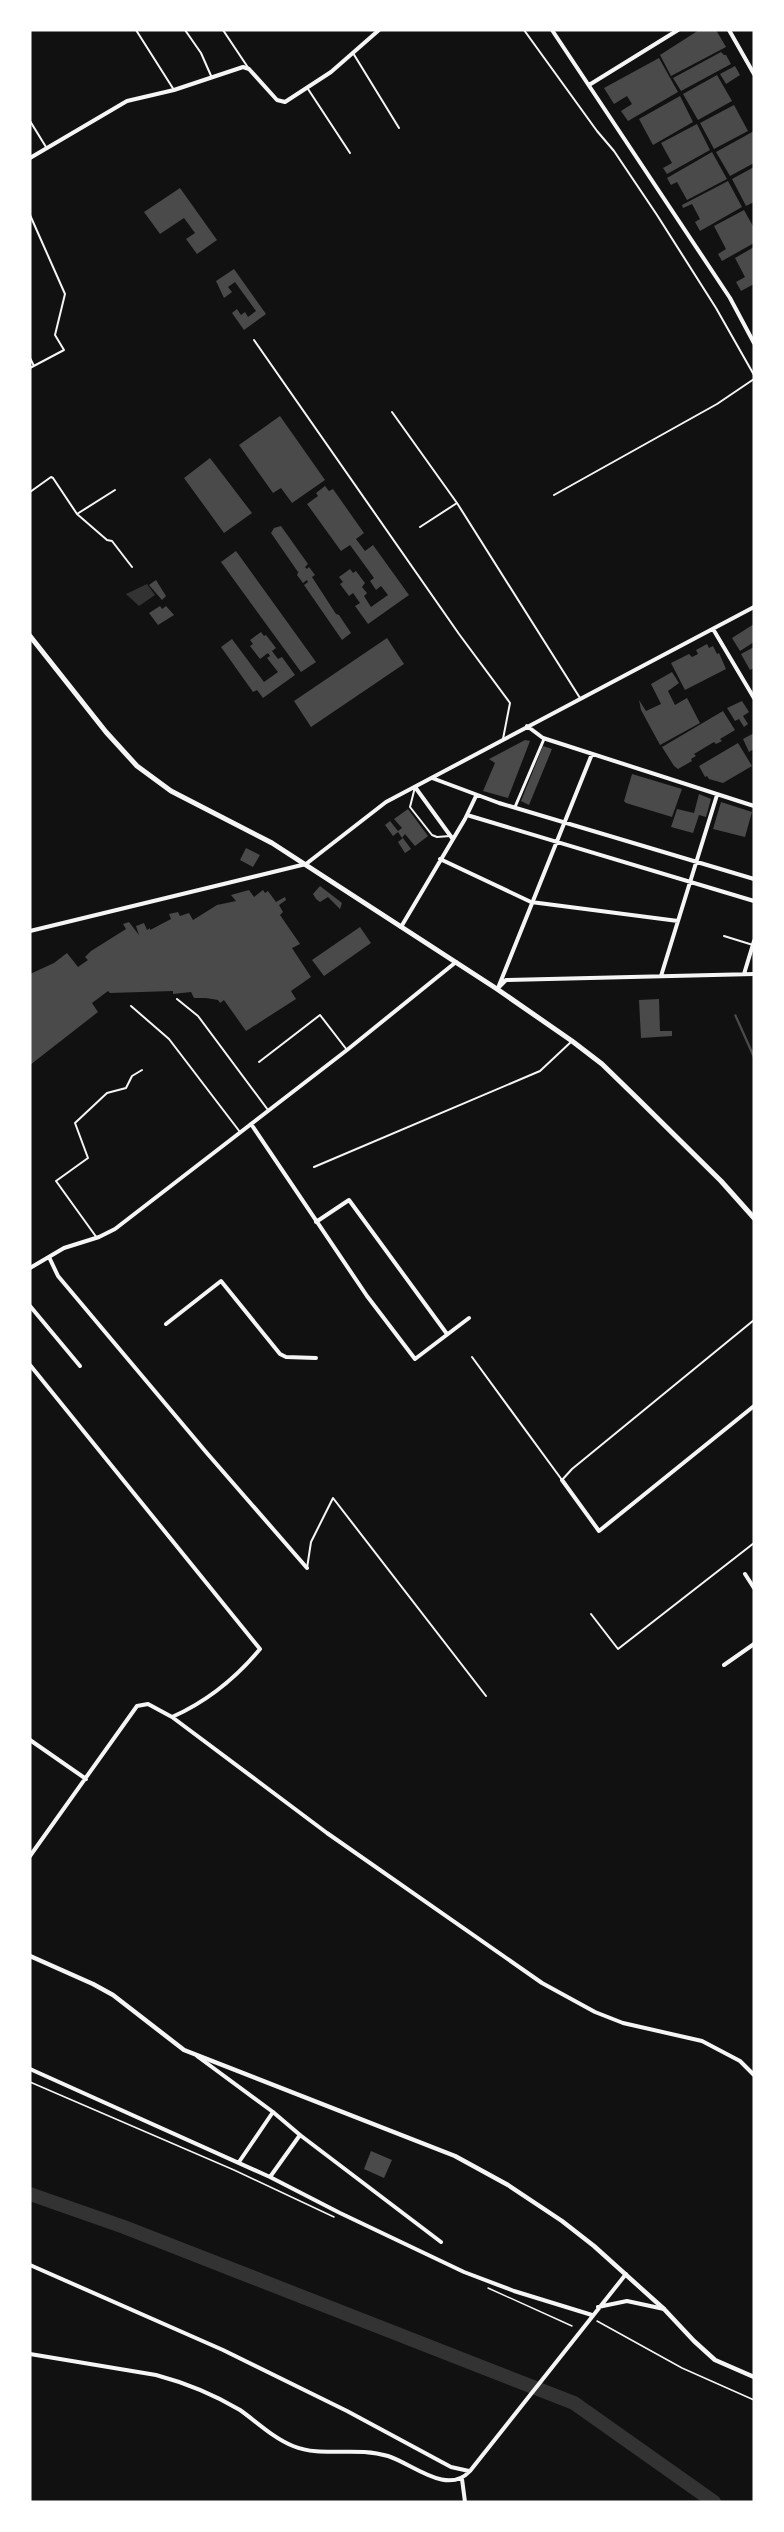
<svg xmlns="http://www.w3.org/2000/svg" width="784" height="2532" font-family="Merriweather,serif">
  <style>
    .water { fill: #333 }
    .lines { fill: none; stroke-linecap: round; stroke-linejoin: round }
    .river { stroke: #333; stroke-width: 14 }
    .building { fill: #4a4a4a }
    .path { stroke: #f5f5f5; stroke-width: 1.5 }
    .service { stroke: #f5f5f5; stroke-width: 2 }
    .pedestrian { stroke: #f5f5f5; stroke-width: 3 }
    .minor { stroke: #f5f5f5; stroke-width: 4 }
    .tertiary { stroke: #f5f5f5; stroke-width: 4.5 }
    .secondary { stroke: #f5f5f5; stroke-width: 5 }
  </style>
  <rect width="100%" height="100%" fill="#111"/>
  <path class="water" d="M147 584 155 595 139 606 126 594Z"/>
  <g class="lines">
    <path class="river" d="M30 2194 124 2227 574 2403 714 2502"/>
  </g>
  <path class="building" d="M699 30H716L726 47 671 76 660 55Z
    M721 52 724 55H726L731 64 681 91 673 78Z
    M659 58 678 92 628 121 621 111 632 104 627 96 614 104 604 88Z
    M735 66 740 75 726 84 720 74Z
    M717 75 732 101 698 120 683 94Z
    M680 96 693 122 653 145 639 119Z
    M734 105 748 131 714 149 700 123Z
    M697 124 710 150 667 174 663 168 672 163 661 143Z
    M754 131V163L730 176 716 152Z
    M712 152 727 179 687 200 677 182 671 185 667 178Z
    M754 167V202L746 206 732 179Z
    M728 181 742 207 700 231 695 222 700 219 692 204 683 208 682 205Z
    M180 188 217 240 197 254 186 239 195 233 184 218 160 234 144 212Z
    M744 210 754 228V243L722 261 718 254 726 249 714 226Z
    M754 247V284L741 291 736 282 745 277 735 258Z
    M234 269 266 314 244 330 232 313 237 309 241 315 245 312 248 317 256 311 235 282 228 287 232 292 224 298 216 281Z
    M280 416 325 480 292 503 281 488 273 493 239 445Z
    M210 458 252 513 224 533 184 478Z
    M325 486 329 491 333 489 364 533 356 539 365 551 373 545 409 595 368 624 355 606 360 603 353 593 349 596 340 584 343 582 339 577 350 569 353 573 356 571 365 583 362 587 367 593 364 596 371 607 388 595 381 586 376 590 370 581 374 578 350 545 341 551 307 504 318 496 316 493Z
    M281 526 308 564 305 567 307 569 309 567 315 575 312 577 336 614 339 615 351 633 342 640 304 585 308 582 307 580 303 583 297 575 299 571 298 572 271 533 274 528Z
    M236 551 316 662 301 672 221 562Z
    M156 580 166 596 162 600 149 585Z
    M160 606 162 609 166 606 174 615 158 625 149 613Z
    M754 624V642L740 651 732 638Z
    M261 632 264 636 266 635 276 648 272 651 278 659 282 657 295 675 263 698 257 690 253 692 221 647 232 639 264 682 278 672 267 658 270 656 268 653 260 659 250 646 253 644 250 640Z
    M387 638 404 664 311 727 294 701Z
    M707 644 709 648 713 646 717 654 719 653 726 669 685 690 671 663 689 654 692 657 698 654 696 650Z
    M754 647V668L750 670 741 654Z
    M672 672 679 683 668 691 675 705 687 698 700 723 660 745 641 710 639 700 646 711 661 704 651 684Z
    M742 701 749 712 743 716 748 724 744 727 739 719 735 721 727 708Z
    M723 711 735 730 720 739 722 741 716 744 714 742 694 754 696 756 691 759 692 761 678 769 674 766 662 747Z
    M754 733V749L749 752 743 739Z
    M525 740 530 741 508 798 483 791 495 763 489 759Z
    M738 743 752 766 723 783 709 779 707 776 705 777 699 766Z
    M543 746 552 749 529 805 521 801Z
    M632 774 682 789 672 817 626 803 624 801Z
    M699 794 711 799 706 817 699 815 693 833 671 827 677 809 694 813Z
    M721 802 752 812 745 837 713 829Z
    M408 809 428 836 415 846 405 834 402 838 398 832 393 836 385 825 390 821 398 831 402 828 394 819Z
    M403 838 411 849 405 853 398 842Z
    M246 848 260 855 253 867 240 860Z
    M320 886 342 903 340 909 328 897 320 902 316 899 313 894Z
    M249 890 254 897 263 890 265 893 268 891 276 902 285 897 286 900 279 905 283 912 280 915 300 944 292 948 311 977 291 991 296 999 246 1031 224 1000 220 1003 218 1000 206 998H194L191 992 173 994V991L110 993 108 991 92 1003 98 1012 30 1065V974L54 963 67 953 78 967 88 960 85 957 91 951 126 929 123 924 129 922 139 935 136 926 144 923 147 930 150 928V930L171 919 169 914 178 912 180 916 189 913 193 920 217 905 236 901 231 895Z
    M360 927 371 943 324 976 312 960Z
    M659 999 660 1031H672V1036L641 1038 639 1000Z
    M736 1014 754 1054V1060L734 1015Z
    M371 2151 392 2160 384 2178 364 2169Z"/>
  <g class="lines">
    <path class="path" d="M30 2082 234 2170 334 2217
      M488 2288 572 2326
      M597 2321 682 2368 754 2400"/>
    <path class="service" d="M136 30 174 90
      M185 30 201 53 212 78
      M223 30 249 69
      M524 30 597 131 614 151 657 215 716 308 754 375
      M353 53 399 128
      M308 89 350 153
      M30 121 46 147
      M30 215 65 294 55 335 64 350 30 368
      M254 340 459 634 510 703 503 739
      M30 358 34 366
      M392 412 457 503 580 698
      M30 492 51 477 53 478 77 514 107 540 112 541 132 567
      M554 495 717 404 754 379
      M77 514 115 490
      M420 527 457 503
      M415 787 410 807 432 835 437 837 450 836
      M724 936 753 945
      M177 999 198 1016 268 1110
      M131 1006 169 1039 240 1132
      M259 1062 320 1015 347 1050
      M314 1167 540 1071 572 1041
      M97 1238 56 1181 88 1158 75 1123 107 1093 126 1088 132 1076 142 1070
      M472 1357 562 1480 572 1469 754 1320
      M307 1568 311 1542 333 1498 486 1696
      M591 1614 618 1649 754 1543"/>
    <path class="pedestrian" d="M515 807 544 739"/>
    <path class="minor" d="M552 30 730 298 754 343
      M729 30 754 74
      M589 85 678 30
      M30 158 127 101 174 90 243 67 249 69 277 100 285 102 331 72 379 30
      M713 629 754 698
      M527 726 543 738 754 806
      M432 778 499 803 754 879
      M415 787 452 838
      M467 815 754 901
      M440 859 531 902 678 921
      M401 927 465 819 476 796
      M30 931 306 864 386 802 754 607
      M744 974 754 941
      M661 976 717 795
      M498 988 592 754
      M497 989 506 980 754 974
      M251 1124 367 1296 415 1359 469 1318
      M316 1222 349 1200 447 1334
      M49 1257 58 1276 206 1452 307 1568
      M30 1268 64 1248 99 1237 115 1229 347 1050 456 962
      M30 1306 80 1366
      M166 1324 221 1281 280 1354 286 1357 316 1358
      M30 1365 260 1649C235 1679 208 1701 172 1717L148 1704 137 1706 30 1856
      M562 1480 599 1531 754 1406
      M745 1574 754 1588
      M724 1665 754 1644
      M172 1717 327 1833 542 1983 595 2012 623 2023 702 2041 740 2061 754 2075
      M30 1740 86 1779
      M197 2056 273 2112 300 2135 441 2242
      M30 2069 270 2177 340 2213 464 2272 514 2291 592 2315
      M239 2162 273 2112
      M270 2177 300 2135
      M30 2265 223 2350 347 2411 451 2467 469 2471
      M598 2307 627 2301 664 2309
      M30 2354 156 2375C186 2383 213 2394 240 2410 257 2422 273 2438 293 2446 322 2458 355 2446 388 2456 413 2464 447 2496 470 2471L626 2274
      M462 2479 465 2502"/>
    <path class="tertiary" d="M30 1956 93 1984 113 1995 184 2050 455 2156 508 2185 562 2221 594 2246 664 2309 694 2341 715 2360 754 2377"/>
    <path class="secondary" d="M30 636 106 732 137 766 171 791 272 843 497 989 572 1041 602 1064 639 1100 721 1181 754 1218"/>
  </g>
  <rect width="784" height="2532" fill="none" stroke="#ffffff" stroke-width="63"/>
</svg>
